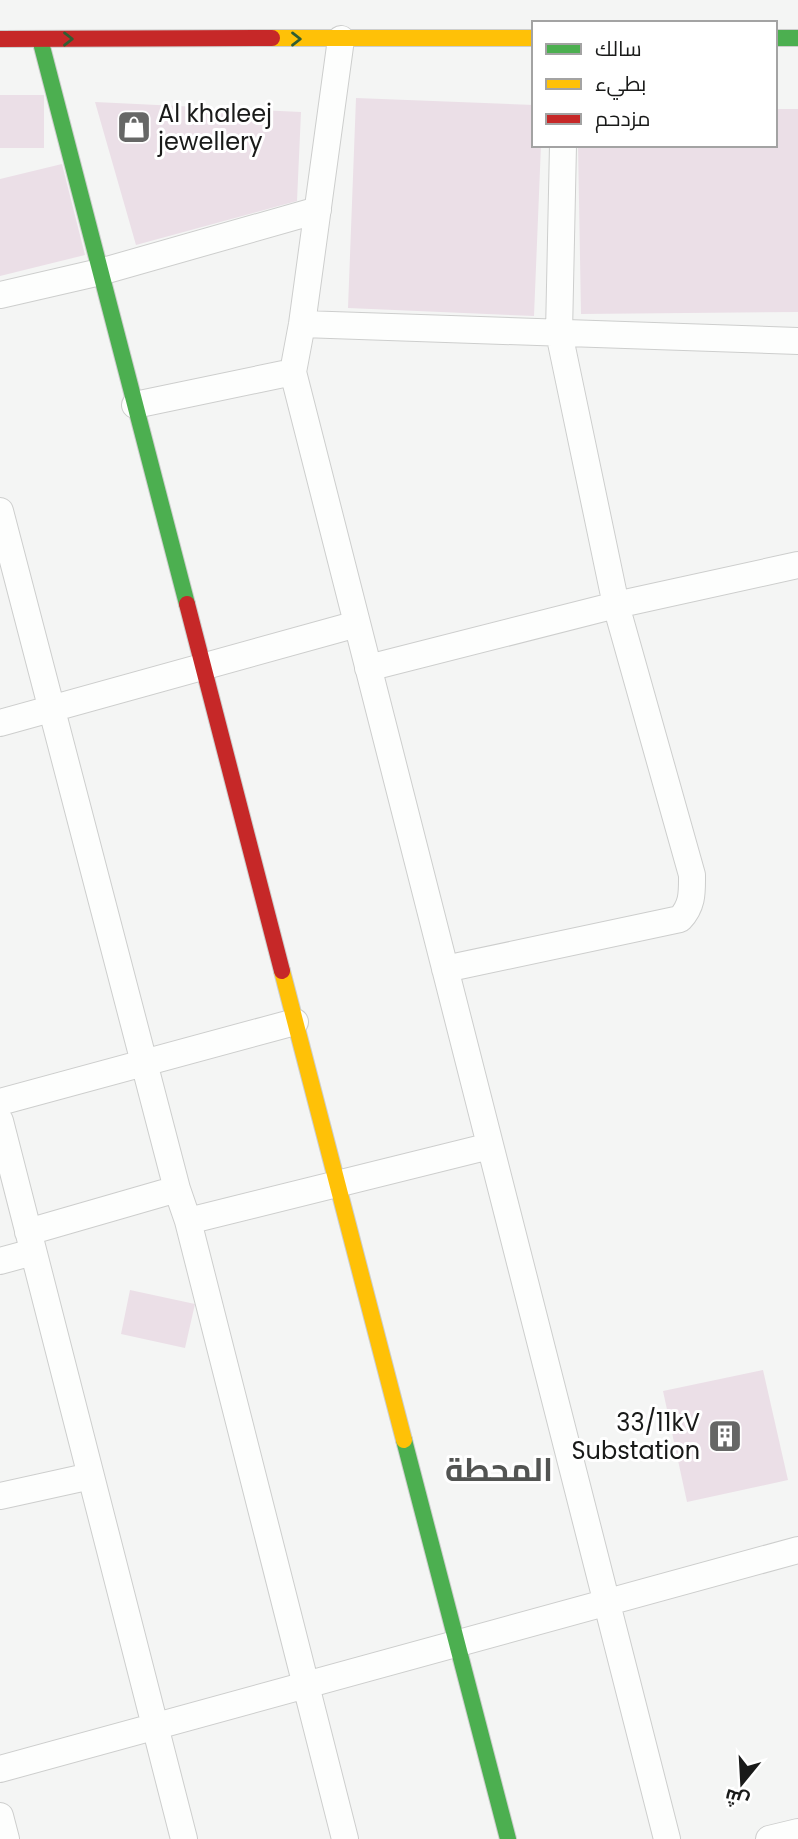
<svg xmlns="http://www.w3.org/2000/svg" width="798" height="1839" font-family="Poppins,Cairo,sans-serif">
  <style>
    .building { fill: #ebdfe7 }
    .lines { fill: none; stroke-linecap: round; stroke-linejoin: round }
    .street-casing { stroke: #cdcecd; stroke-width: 28 }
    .fast-casing { stroke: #cdcecd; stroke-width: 18 }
    .slow-casing { stroke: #cdcecd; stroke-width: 18 }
    .jam-casing { stroke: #cdcecd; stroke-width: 18 }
    .street { stroke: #fdfefd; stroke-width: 26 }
    .fast { stroke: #4caf50; stroke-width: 16 }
    .slow { stroke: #ffc107; stroke-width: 16 }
    .jam { stroke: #c62828; stroke-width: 16 }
    .oneway { stroke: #305d32 }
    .labels { text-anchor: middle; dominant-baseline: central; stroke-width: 6; stroke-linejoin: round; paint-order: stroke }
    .poi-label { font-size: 24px; fill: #191a19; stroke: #fff; text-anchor: start }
    .district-label { font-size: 32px; font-weight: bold; fill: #525452; stroke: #fff }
  </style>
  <rect width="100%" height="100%" fill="#f4f5f4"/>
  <path class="building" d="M0 95H44V148H0Z
    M356 98 534 105V145H541L534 316 348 308Z
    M95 102 301 112 297 201 136 245Z
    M775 109H798V312L581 314 578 145H775Z
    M62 164 85 255 0 276V179Z
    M130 1290 195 1304 185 1348 121 1334Z
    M763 1370 788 1480 687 1502 663 1391Z"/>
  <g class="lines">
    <g class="street-casing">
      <path id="street" d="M341 39 302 324 293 372 667 1839
        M0 295 100 272 318 210
        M302 324 798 341
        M135 405 293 372
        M0 511 177 1189 188 1221 345 1839
        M368 668 616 605 798 565
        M0 723 357 624
        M445 969 680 919C693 905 692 892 692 875L616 605 559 333 563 145
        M0 1102 295 1022
        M0 1121 184 1839
        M188 1221 490 1146
        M28 1232 177 1189
        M0 1261 33 1252
        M0 1496 91 1476
        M0 1769 798 1550
        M0 1816 6 1839
        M769 1839 798 1832"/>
    </g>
    <g class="fast-casing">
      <path id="fast" d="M775 38H798
        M40 39 187 604
        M404 1440 508 1839"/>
    </g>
    <g class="slow-casing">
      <path id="slow" d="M272 38H534
        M282 971 404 1440"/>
    </g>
    <g class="jam-casing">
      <path id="jam" d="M0 39 272 38
        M187 604 282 971"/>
    </g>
    <use href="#street" class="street"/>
    <use href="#fast" class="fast"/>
    <use href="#slow" class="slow"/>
    <use href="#jam" class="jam"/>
  </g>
  <defs><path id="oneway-chevron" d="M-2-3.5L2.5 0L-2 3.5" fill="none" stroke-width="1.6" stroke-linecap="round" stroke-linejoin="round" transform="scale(1.75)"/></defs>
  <g class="oneway">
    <use href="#oneway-chevron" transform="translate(68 39)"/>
    <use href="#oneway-chevron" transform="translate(296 39)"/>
  </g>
  <defs>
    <g id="shop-square" transform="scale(1.75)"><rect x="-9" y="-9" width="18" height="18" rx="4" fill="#666766" stroke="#fff"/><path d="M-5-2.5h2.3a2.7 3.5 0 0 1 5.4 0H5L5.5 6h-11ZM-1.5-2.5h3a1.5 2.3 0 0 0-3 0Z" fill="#fff"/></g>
    <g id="building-square" transform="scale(1.75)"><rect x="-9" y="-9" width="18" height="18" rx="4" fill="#666766" stroke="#fff"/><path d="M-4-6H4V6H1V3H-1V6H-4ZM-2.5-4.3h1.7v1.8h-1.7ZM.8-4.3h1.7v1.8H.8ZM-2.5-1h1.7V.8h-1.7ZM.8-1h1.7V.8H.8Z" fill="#fff"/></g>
  </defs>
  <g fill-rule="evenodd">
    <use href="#shop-square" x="134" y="127"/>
    <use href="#building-square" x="725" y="1436"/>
  </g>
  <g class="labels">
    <g class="poi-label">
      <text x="158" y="113">Al khaleej<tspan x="158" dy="28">jewellery</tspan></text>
      <text x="700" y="1422" text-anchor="end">33/11kV<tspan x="700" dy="28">Substation</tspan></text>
    </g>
    <g class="district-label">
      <text x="499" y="1469">المحطة</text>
    </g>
  </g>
  <rect x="532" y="21" width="245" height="126" fill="#ffffff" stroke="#a3a3a3" stroke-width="2"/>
  <rect x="546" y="44" width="35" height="10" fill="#4caf50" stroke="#a3a3a3" stroke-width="2"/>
  <text x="595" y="56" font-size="21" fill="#191a19">سالك</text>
  <rect x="546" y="79" width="35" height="10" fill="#ffc107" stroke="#a3a3a3" stroke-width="2"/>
  <text x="595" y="91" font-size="21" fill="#191a19">بطيء</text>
  <rect x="546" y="114" width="35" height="10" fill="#c62828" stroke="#a3a3a3" stroke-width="2"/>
  <text x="595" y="126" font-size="21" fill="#191a19">مزدحم</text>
  <g transform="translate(742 1783) rotate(198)" stroke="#ffffff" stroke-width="5" paint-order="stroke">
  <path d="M0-5L12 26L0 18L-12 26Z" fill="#191a19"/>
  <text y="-10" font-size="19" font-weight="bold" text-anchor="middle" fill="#191a19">ش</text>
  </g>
</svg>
